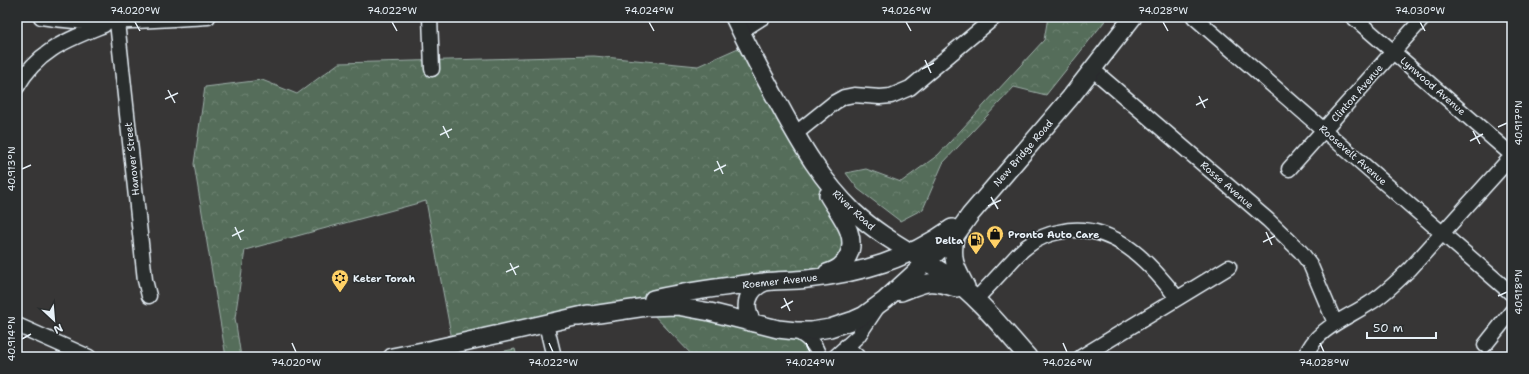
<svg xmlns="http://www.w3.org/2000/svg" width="1529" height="374" font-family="'Shantell Sans',sans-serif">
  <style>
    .forest { fill: url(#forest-crowns); stroke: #9eafa9 }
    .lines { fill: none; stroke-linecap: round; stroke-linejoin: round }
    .minor-casing { stroke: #e8f1f8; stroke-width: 17 }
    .major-casing { stroke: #e8f1f8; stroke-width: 20 }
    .minor { stroke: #2a2d2e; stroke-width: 14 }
    .major { stroke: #2a2d2e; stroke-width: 17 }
    .ticks { fill: none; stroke: #e8f1f8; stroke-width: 1.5 }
    .labels { text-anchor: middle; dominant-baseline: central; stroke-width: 3; stroke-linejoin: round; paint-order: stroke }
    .street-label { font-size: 10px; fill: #e8f1f8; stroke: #2a2d2e }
    .poi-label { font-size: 10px; font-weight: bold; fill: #e8f1f8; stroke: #2a2d2e; text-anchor: start }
    .neatline { fill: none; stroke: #e8f1f8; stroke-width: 1.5 }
    .ticks-label { font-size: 10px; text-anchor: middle; fill: #e8f1f8 }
  </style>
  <defs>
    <pattern id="forest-crowns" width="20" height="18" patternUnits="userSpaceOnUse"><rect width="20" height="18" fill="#556d5a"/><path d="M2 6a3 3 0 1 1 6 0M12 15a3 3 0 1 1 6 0" fill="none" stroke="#6d8272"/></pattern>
  </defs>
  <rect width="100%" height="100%" fill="#373636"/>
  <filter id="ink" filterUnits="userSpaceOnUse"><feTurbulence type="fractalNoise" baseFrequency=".025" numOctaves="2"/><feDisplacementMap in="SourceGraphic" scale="8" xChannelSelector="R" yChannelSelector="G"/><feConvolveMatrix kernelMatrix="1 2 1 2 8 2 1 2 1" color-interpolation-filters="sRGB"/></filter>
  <g filter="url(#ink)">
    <path class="forest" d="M1048 17H1108L1046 95 1014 87 943 163 923 209 900 221 858 189 846 173 866 169 901 182 938 155 1044 40Z
      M747 44 850 233 838 269 765 282 453 345 426 201 245 250 235 318 241 357H226L194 164 205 87 262 80 297 94 339 63 594 56 698 66Z
      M646 307 799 331 808 357H694Z
      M515 349 517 357H474Z"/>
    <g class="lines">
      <g class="minor-casing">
        <path id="minor" d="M41 17C96 26 153 20 208 17
          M430 17 432 69
          M1194 17 1512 294
          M1353 17 1512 155
          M117 22 145 280 149 296
          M741 31 763 17
          M1092 69 1268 220 1301 252 1310 264 1335 323
          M17 87C38 50 67 40 104 25
          M795 134 835 102 844 97 854 95 880 97 891 96 910 88 995 17
          M1289 169 1424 17
          M975 300C987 288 998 276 1009 264 1015 258 1021 250 1029 245 1038 238 1048 234 1059 232 1111 220 1149 261 1177 298
          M546 324 554 357
          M17 325 89 357
          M796 331C807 337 816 344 819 357
          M1485 345 1512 311
          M846 346 858 357
          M835 357 858 336 878 306
          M1081 357 1229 267
          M1305 357C1316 328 1346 319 1370 303 1385 294 1397 281 1410 269L1512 156"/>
      </g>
      <g class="major-casing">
        <path id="major" d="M734 17C748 47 764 77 780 106 801 145 822 181 854 212 882 238 916 254 947 275 978 297 1003 329 1028 357
          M955 236C951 260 955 266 966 287
          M827 273C838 269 843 266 848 256 859 235 838 213 828 195
          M901 292C926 282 930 279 956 288
          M653 299C690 291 727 286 764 282 778 280 793 281 807 279 862 273 907 260 952 228
          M578 317 646 307 677 306 710 312 778 329 796 331H812L830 328 854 320 863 316 885 300 955 236 970 215 1070 98 1133 17
          M753 323C742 307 747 289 765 282
          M392 357 433 349 588 314"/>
      </g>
      <use href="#minor" class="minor"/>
      <use href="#major" class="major"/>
    </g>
  </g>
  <path class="ticks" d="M135 22 140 31M392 22 397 31M649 22 654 31M906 22 911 31M1163 22 1168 31M1420 22 1425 31M925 60 931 73M922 69 934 63M168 90 175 103M1199 96 1205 108M165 99 178 93M1196 105 1208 99M443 126 449 138M1498 127 1507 123M1473 131 1480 144M440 135 452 129M1470 141 1483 134M717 161 723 174M22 169 31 165M714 171 726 165M991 197 998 209M988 206 1001 200M235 227 241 240M1266 232 1272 245M232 236 244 230M1263 242 1275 236M510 263 516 275M506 272 519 266M1498 296 1507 292M784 298 790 311M781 308 793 301M22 339 31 334M292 343 296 352M549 343 553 352M806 343 810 352M1063 343 1067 352M1320 343 1324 352"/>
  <defs>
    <g id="shop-pin" transform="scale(0.9)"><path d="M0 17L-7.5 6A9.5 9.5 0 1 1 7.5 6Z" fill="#ffd166" stroke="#2a2d2e"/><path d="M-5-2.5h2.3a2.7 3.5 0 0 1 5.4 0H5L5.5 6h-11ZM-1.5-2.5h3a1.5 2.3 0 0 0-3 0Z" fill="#111"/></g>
    <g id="fuel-pin" transform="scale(0.9)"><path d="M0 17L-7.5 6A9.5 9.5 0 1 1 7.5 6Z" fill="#ffd166" stroke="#2a2d2e"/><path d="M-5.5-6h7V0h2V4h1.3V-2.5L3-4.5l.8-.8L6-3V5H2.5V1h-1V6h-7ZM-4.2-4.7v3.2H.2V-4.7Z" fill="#111"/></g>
    <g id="synagogue-pin" transform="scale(0.9)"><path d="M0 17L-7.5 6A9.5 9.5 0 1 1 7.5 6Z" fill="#ffd166" stroke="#2a2d2e"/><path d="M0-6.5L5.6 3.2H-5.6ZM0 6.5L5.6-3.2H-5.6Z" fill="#111"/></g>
  </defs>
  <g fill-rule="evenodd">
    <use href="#shop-pin" x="995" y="234"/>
    <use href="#fuel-pin" x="976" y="240"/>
    <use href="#synagogue-pin" x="340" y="278"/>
  </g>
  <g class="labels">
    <g class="street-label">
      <text transform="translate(1433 86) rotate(41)">Lynwood Avenue</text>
      <text transform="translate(1357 93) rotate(-49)">Clinton Avenue</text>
      <text transform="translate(1023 153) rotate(-49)">New Bridge Road</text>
      <text transform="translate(1353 155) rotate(41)">Roosevelt Avenue</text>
      <text transform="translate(132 159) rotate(-96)">Hanover Street</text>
      <text transform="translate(1227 185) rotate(41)">Rosse Avenue</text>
      <text transform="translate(854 210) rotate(43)">River Road</text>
      <text transform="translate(780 281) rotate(-6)">Roemer Avenue</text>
    </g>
    <g class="poi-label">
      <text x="1008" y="234">Pronto Auto Care</text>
      <text x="963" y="240" text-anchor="end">Delta</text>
      <text x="353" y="278">Keter Torah</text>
    </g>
  </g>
  <rect width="1529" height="374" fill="none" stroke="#2a2d2e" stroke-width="44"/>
  <g transform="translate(54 320) rotate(154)" stroke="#2a2d2e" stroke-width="3" paint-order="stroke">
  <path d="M0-3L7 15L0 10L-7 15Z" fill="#e8f1f8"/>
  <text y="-6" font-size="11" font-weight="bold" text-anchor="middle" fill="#e8f1f8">N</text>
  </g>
  <path d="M1367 332v6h69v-6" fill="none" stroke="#e8f1f8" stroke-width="2"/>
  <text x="1373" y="332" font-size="12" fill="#e8f1f8" stroke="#2a2d2e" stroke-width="3" paint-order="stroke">50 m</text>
  <rect x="22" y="22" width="1485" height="330" class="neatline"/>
  <g class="ticks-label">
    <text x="135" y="14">74.020°W</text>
    <text x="392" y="14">74.022°W</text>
    <text x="649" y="14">74.024°W</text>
    <text x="906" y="14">74.026°W</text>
    <text x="1163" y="14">74.028°W</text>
    <text x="1420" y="14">74.030°W</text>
    <text transform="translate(1518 123) rotate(-90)" y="4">40.917°N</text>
    <text transform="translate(11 169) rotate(-90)" y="4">40.913°N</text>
    <text transform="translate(1518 292) rotate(-90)" y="4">40.918°N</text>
    <text transform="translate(11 339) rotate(-90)" y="4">40.914°N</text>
    <text x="296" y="366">74.020°W</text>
    <text x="553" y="366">74.022°W</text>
    <text x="810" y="366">74.024°W</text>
    <text x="1067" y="366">74.026°W</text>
    <text x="1324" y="366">74.028°W</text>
  </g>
</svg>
